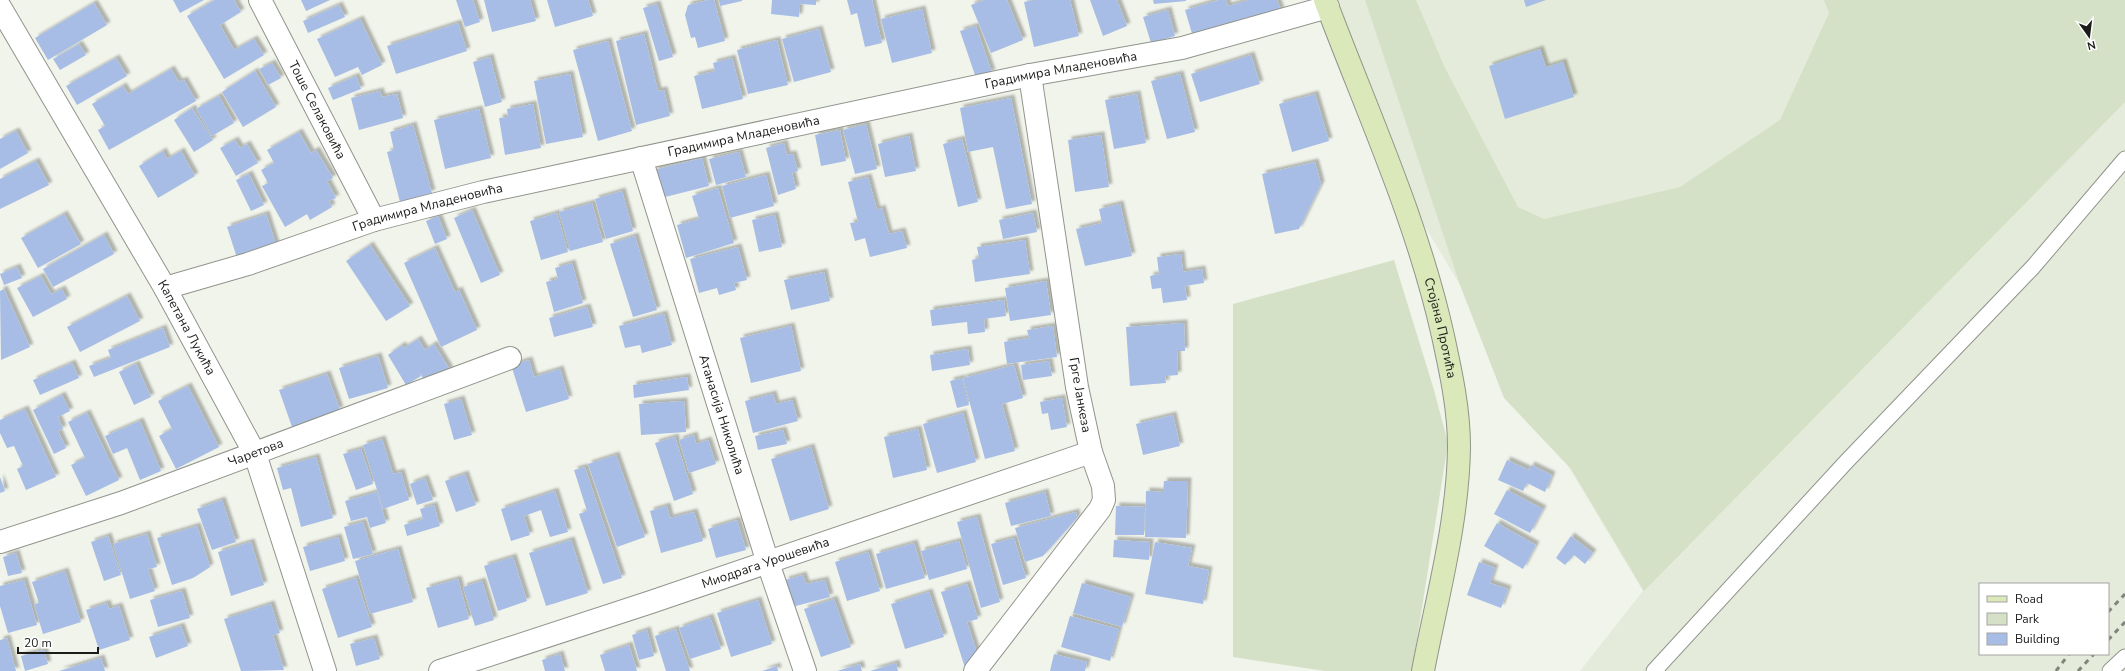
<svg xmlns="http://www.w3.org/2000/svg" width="2125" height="671" font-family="'Nunito Sans',sans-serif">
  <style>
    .built { fill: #e4ebda; fill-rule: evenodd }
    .green { fill: #d5e1c6 }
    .building { fill: #a7bde6; filter: url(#shadow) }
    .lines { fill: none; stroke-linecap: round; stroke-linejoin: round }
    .lane-casing { stroke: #91948c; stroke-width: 17 }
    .street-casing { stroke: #91948c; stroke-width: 24 }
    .secondary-casing { stroke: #91948c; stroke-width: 24 }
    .lane { stroke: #fff; stroke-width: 15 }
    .street { stroke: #fff; stroke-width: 22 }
    .secondary { stroke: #dbe8b9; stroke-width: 22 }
    .rail { stroke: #81837d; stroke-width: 3; stroke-dasharray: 5 5; stroke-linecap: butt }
    .labels { text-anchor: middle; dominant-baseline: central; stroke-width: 3.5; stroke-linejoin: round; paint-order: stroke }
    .street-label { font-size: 13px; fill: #1b1c19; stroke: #fff }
  </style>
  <defs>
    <filter id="shadow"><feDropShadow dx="3.5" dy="-3.5" stdDeviation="1" flood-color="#0004"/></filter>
  </defs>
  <rect width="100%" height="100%" fill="#f0f4eb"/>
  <path class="built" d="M1326 0H2125V671H1580L1643 591 1402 188ZM1980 584H2108V654H1980Z"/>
  <path class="green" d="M1365 0H1416L1445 68 1518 207 1544 219 1680 187 1780 120 1829 13 1824 0H2125V102L1644 591 1571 469 1504 398 1460 285Z
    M1394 260 1434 390 1448 443 1412 671H1325L1233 657V304Z"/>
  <path class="building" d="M173 0H204L180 13Z
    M215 0H234L241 12 220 25 234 50 254 39 264 55 224 79 187 16Z
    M301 0H330L306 11Z
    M456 0H473L480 22 465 27Z
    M484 0H530L536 21 492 32Z
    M547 0H588L593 16 555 27Z
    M708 0H714L725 41 698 48 695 37 691 38 685 15 688 5Z
    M719 0H742V1L720 6Z
    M772 0H816V5L800 4 799 17 771 14Z
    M847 0H872L882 43 865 47 857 13 851 15Z
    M984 0H1007L1023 40 991 53 971 5Z
    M1033 0H1070L1079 36 1034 47 1024 2Z
    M1090 0H1117L1127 26 1103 36Z
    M1153 0H1186V1L1154 4Z
    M1219 0H1226L1228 6 1249 0H1277L1281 11 1193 37 1185 10Z
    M1524 0H1546L1526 7Z
    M94 3 107 25 48 60 35 38Z
    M657 4 673 57 659 61 643 8Z
    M339 5 345 17 308 33 303 21Z
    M922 9 932 53 892 63 881 19Z
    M1168 10 1175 36 1151 43 1143 17Z
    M360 19 382 65 362 75 358 67 335 77 317 39Z
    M458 23 467 51 396 74 387 46Z
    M976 26 992 73 976 78 960 31Z
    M819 29 831 72 794 82 782 39Z
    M644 34 658 91 664 90 670 116 636 125 616 41Z
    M777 40 788 85 748 94 737 50Z
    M608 41 632 131 598 141 573 50Z
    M79 44 86 55 60 70 53 59Z
    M1540 49 1546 67 1563 62 1574 97 1505 119 1489 66Z
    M1251 55 1260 84 1200 102 1191 74Z
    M490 57 502 102 485 107 473 62Z
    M116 58 127 76 77 105 66 86Z
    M732 58 743 99 702 109 694 76 715 71 713 63Z
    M272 63 281 78 268 85 259 69Z
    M171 69 179 82 184 80 196 101 109 150 98 130 105 126 92 104 123 86 128 94Z
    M255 71 276 107 243 127 222 92Z
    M570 74 583 137 546 144 534 81Z
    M1180 74 1195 132 1167 139 1151 81Z
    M356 76 361 89 333 100 328 88Z
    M380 91 382 97 397 94 403 118 359 130 351 98Z
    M1137 94 1146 143 1114 149 1105 100Z
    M1315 94 1329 141 1292 152 1279 104Z
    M219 96 234 123 212 136 196 109Z
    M1011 98 1032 204 1006 209 993 147 968 152 960 108Z
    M533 104 541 148 505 155 499 118 508 117 507 109Z
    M192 108 213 140 194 152 174 120Z
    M479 109 491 158 445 169 434 120Z
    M866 124 877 169 855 174 843 130Z
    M413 125 432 193 400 202 387 152 394 150 390 132Z
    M840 130 846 161 821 166 815 135Z
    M16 131 28 153 0 169V139Z
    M299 132 311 153 316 150 333 178 327 181 336 198 329 201 332 207 310 220 307 214 285 227 262 186 268 183 261 170 274 163 267 150Z
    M1101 135 1109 187 1075 192 1068 140Z
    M909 136 916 171 885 177 878 144Z
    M962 139 978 202 958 207 943 144Z
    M235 140 240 148 247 144 258 163 236 176 220 148Z
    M784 143 787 155 793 154 798 171 792 173 796 189 778 195 766 148Z
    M163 151 167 159 181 151 195 176 158 198 139 166Z
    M739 152 746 177 716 185 709 159Z
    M702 158 709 186 661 198 654 170Z
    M36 161 49 185 0 209V179Z
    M1315 162 1321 184 1299 229 1275 234 1262 174Z
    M249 174 264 205 251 211 236 180Z
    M766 175 774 206 730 218 722 186Z
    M868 177 877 210 882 208 889 234 902 231 907 248 870 257 865 238 855 241 850 223 858 222 848 182Z
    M718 188 734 243 686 258 677 225 699 219 692 196Z
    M622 191 633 231 606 239 595 199Z
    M592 203 603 242 570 251 559 212Z
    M1120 204 1132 256 1085 266 1076 229 1102 223 1099 209Z
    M472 210 500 275 481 283 454 218Z
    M557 213 568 252 541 260 530 221Z
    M1033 213 1037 232 1003 239 999 220Z
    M64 214 81 244 38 268 21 238Z
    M266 214 277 248 238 261 227 227Z
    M775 215 782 247 759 252 752 220Z
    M438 216 447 239 435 244 426 221Z
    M104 235 114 254 53 287 43 269Z
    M635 236 657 310 633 317 610 244Z
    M1025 240 1030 274 975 282 972 260 979 258 977 247Z
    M370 245 410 306 386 321 346 261Z
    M738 247 747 280 734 283 736 290 719 295 717 288 699 293 690 259Z
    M435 248 455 292 459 290 477 330 441 347 404 263Z
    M1181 254 1183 272 1202 269 1204 283 1185 286 1187 300 1163 303 1161 288 1152 289 1150 276 1159 274 1157 257Z
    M572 263 583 303 554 312 546 282 558 279 555 268Z
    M17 267 22 278 4 285 0 274Z
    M824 272 830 301 791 310 784 280Z
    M41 276 51 294 62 289 67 299 33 317 17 288Z
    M1046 281 1051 315 1010 321 1005 288Z
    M4 289 30 347 1 360 0 291Z
    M127 296 140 321 80 352 67 327Z
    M1004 300 1006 316 984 319 985 332 968 334 967 322 932 326 930 310Z
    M587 307 593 327 554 337 549 318Z
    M664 314 672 345 642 353 640 345 625 348 619 326Z
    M1184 323 1185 351H1177L1178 375 1165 376 1166 383 1130 386 1126 327Z
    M791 326 801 371 751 383 740 338Z
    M1053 326 1057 357 1007 364 1004 342 1029 338 1027 330Z
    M163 328 170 347 94 377 89 366 111 358 108 350Z
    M418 339 425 350 434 344 450 370 427 385 418 370 421 376 406 385 388 355 402 345 404 348Z
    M968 349 970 365 932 371 930 355Z
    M378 356 388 388 349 399 339 368Z
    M529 360 534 377 560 369 569 399 526 412 511 365Z
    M1049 361 1052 376 1023 380 1021 365Z
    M72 363 79 378 40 395 33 380Z
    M136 364 151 397 134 405 119 372Z
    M1014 365 1023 398 1002 404 1015 451 985 459 963 378Z
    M327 374 340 410 292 427 279 390Z
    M687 377 689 390 634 398 633 385Z
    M962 378 969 405 957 408 950 381Z
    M188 386 219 447 176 469 159 436 172 429 158 401Z
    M773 394 776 404 792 400 798 421 753 433 745 401Z
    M62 395 70 411 58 417 63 429 58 431 66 448 54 454 33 410Z
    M1062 398 1067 427 1051 430 1048 413 1042 414 1040 402Z
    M461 399 472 435 454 440 444 404Z
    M684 401 686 432 641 435 639 404Z
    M25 409 56 477 26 490 17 469 23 466 14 446 7 448 0 433V420Z
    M87 413 119 480 86 496 71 465 85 458 68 422Z
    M963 413 976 462 937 473 923 424Z
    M1173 415 1180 446 1143 455 1136 424Z
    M140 421 161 471 140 480 127 448 113 454 105 436Z
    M918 429 927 470 893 478 884 437Z
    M783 430 787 444 758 450 755 436Z
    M694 435 696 444 708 440 716 464 689 473 679 440Z
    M675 437 693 494 674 501 655 443Z
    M382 439 393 474 401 472 409 500 383 509 363 445Z
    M811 447 829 509 790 521 771 459Z
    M361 449 373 484 356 490 343 454Z
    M616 455 645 537 617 547 588 464Z
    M316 457 333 518 301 527 291 488 283 490 277 468Z
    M1507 460 1529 470 1531 465 1552 475 1545 492 1527 483 1523 491 1498 480Z
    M585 467 622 578 603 584 579 514 587 511 574 470Z
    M465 474 476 505 456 512 445 481Z
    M0 477 5 491 0 493Z
    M425 478 433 500 417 505 410 484Z
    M1164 481H1188L1186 538 1145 537 1146 491 1163 492Z
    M1507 490 1543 509 1530 533 1494 514Z
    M555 491 568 532 550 537 541 510 524 516 530 535 511 541 501 509Z
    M377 492 386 523 370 528 367 517 351 521 345 501Z
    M1045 492 1051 516 1011 526 1005 503Z
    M222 500 236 542 212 550 197 509Z
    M434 505 440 526 407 536 404 525 423 519 420 509Z
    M667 506 670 518 694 512 703 541 661 553 650 511Z
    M1116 506 1145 507 1144 535H1115Z
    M1076 512 1077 518 1043 556 1025 562 1015 528Z
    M977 517 1000 602 981 608 957 522Z
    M737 520 746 550 716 558 708 529Z
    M363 522 373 554 353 559 344 527Z
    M1497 523 1536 545 1523 569 1484 546Z
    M197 526 210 567 193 578 172 585 157 538Z
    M147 534 157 567 148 569 155 591 130 599 113 544Z
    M108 536 121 575 104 581 91 542Z
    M1571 536 1593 553 1585 564 1574 555 1565 565 1556 558Z
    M338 537 345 561 310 571 303 547Z
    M1014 538 1026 578 1003 585 991 544Z
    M571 540 588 593 546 606 529 553Z
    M1114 540 1150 542 1149 560 1113 557Z
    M959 541 967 569 929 580 921 551Z
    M251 542 264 585 231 596 218 552Z
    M1155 542 1192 548 1188 566 1209 570 1203 604 1145 594Z
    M914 543 925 578 886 589 876 554Z
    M398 549 413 602 370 614 355 561Z
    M868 552 880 591 847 601 835 562Z
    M16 553 22 573 8 576 3 557Z
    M513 557 527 601 498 611 484 566Z
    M1479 562 1495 568 1490 583 1508 589 1501 608 1467 595Z
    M65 571 81 622 43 634 34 604 39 603 32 582Z
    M803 575 806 584 825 580 830 597 792 607 785 580Z
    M356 578 372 627 338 638 322 589Z
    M458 579 469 619 438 628 426 588Z
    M24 580 37 625 8 633 0 606V586Z
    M482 581 494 620 475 626 463 587Z
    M1082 583 1131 597 1122 627 1073 613Z
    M967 584 978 619 967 622 977 653 965 668 941 592Z
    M182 591 190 618 158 627 150 600Z
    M929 592 944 637 905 649 891 604Z
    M834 599 851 647 821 657 804 609Z
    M758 600 772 644 731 657 717 613Z
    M107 603 109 609 119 606 130 640 99 650 86 610Z
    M271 604 280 633 273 635 284 670 241 671 224 619Z
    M1070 616 1119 629 1110 661 1061 647Z
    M710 617 721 649 690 659 679 628Z
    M181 626 188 646 156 658 149 637Z
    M676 629 690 671H666L655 636Z
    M647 630 654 656 639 660 632 635Z
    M7 638 16 671H0V640Z
    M374 638 380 659 356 666 350 644Z
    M629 645 637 671H605L600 655Z
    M44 650 48 664 25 671 21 656Z
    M560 654 565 671H545L542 660Z
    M1054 654 1087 662 1085 671H1050Z
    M101 658 105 671H59Z
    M896 663 898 671H870Z
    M860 664 862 671H837Z
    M777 666 778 671H762Z"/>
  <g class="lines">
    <g class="lane-casing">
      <path id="lane" d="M1654 671 1846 462 2033 267 2125 159
        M2110 671 2125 657"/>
    </g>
    <g class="street-casing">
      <g id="street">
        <path id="s1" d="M260 0 374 220"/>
        <path id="s2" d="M0 7 165 288 255 454 325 671"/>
        <path id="s3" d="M641 158 768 563 805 671"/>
        <path id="s4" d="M165 288 248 264 374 220 483 192 1030 75 1182 48 1328 7"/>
        <path id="s5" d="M0 542 121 503 510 358"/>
        <path id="s6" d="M440 671 651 602 1091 452"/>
        <path d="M975 671 1100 509 1104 500 1103 486 1091 452 1077 387 1030 75"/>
      </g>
    </g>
    <g class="secondary-casing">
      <g id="secondary">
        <path id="s7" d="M1325 0C1367 112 1417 219 1443 336 1451 373 1459 409 1459 447 1458 523 1437 597 1423 671"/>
      </g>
    </g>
    <use href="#lane" class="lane"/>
    <use href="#street" class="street"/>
    <use href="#secondary" class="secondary"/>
    <path class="rail" d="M2108 612 2125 594
      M2108 640 2125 622
      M2056 671 2069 654
      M2078 671 2094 654"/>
  </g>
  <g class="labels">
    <g class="street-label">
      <text stroke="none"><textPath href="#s4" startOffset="923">Градимира Младеновића</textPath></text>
      <text stroke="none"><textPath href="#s1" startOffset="124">Тоше Селаковића</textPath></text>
      <text stroke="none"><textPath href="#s4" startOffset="599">Градимира Младеновића</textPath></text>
      <text stroke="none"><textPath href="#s4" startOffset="275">Градимира Младеновића</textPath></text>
      <text stroke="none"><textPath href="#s2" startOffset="371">Капетана Лукића</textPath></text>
      <text stroke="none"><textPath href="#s7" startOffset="348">Стојана Протића</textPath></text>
      <text transform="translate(1080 395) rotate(80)">Грге Јанкеза</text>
      <text stroke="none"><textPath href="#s3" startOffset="269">Атанасија Николића</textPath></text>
      <text stroke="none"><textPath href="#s5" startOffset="271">Чаретова</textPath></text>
      <text stroke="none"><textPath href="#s6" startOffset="343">Миодрага Урошевића</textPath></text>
    </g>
  </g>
  <rect x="1979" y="583" width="130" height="72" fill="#ffffff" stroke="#a4a4a3"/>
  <rect x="1987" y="596" width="20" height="6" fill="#dbe8b9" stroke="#a4a4a3"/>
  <text x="2015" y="603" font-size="12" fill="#1b1c19">Road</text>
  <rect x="1987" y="613" width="20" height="12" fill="#d5e1c6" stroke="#a4a4a3"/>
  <text x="2015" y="623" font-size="12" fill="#1b1c19">Park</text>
  <rect x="1987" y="633" width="20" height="12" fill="#a7bde6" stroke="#a4a4a3"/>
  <text x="2015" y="643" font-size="12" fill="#1b1c19">Building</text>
  <g transform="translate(2089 36) rotate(166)" stroke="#ffffff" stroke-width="3" paint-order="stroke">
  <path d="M0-3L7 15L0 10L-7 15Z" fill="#1b1c19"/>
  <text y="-6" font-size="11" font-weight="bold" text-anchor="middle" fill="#1b1c19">N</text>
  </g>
  <path d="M18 647v6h80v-6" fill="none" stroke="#1b1c19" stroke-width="2"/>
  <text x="24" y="647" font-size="12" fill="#1b1c19" stroke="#ffffff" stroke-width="3" paint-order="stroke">20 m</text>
</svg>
